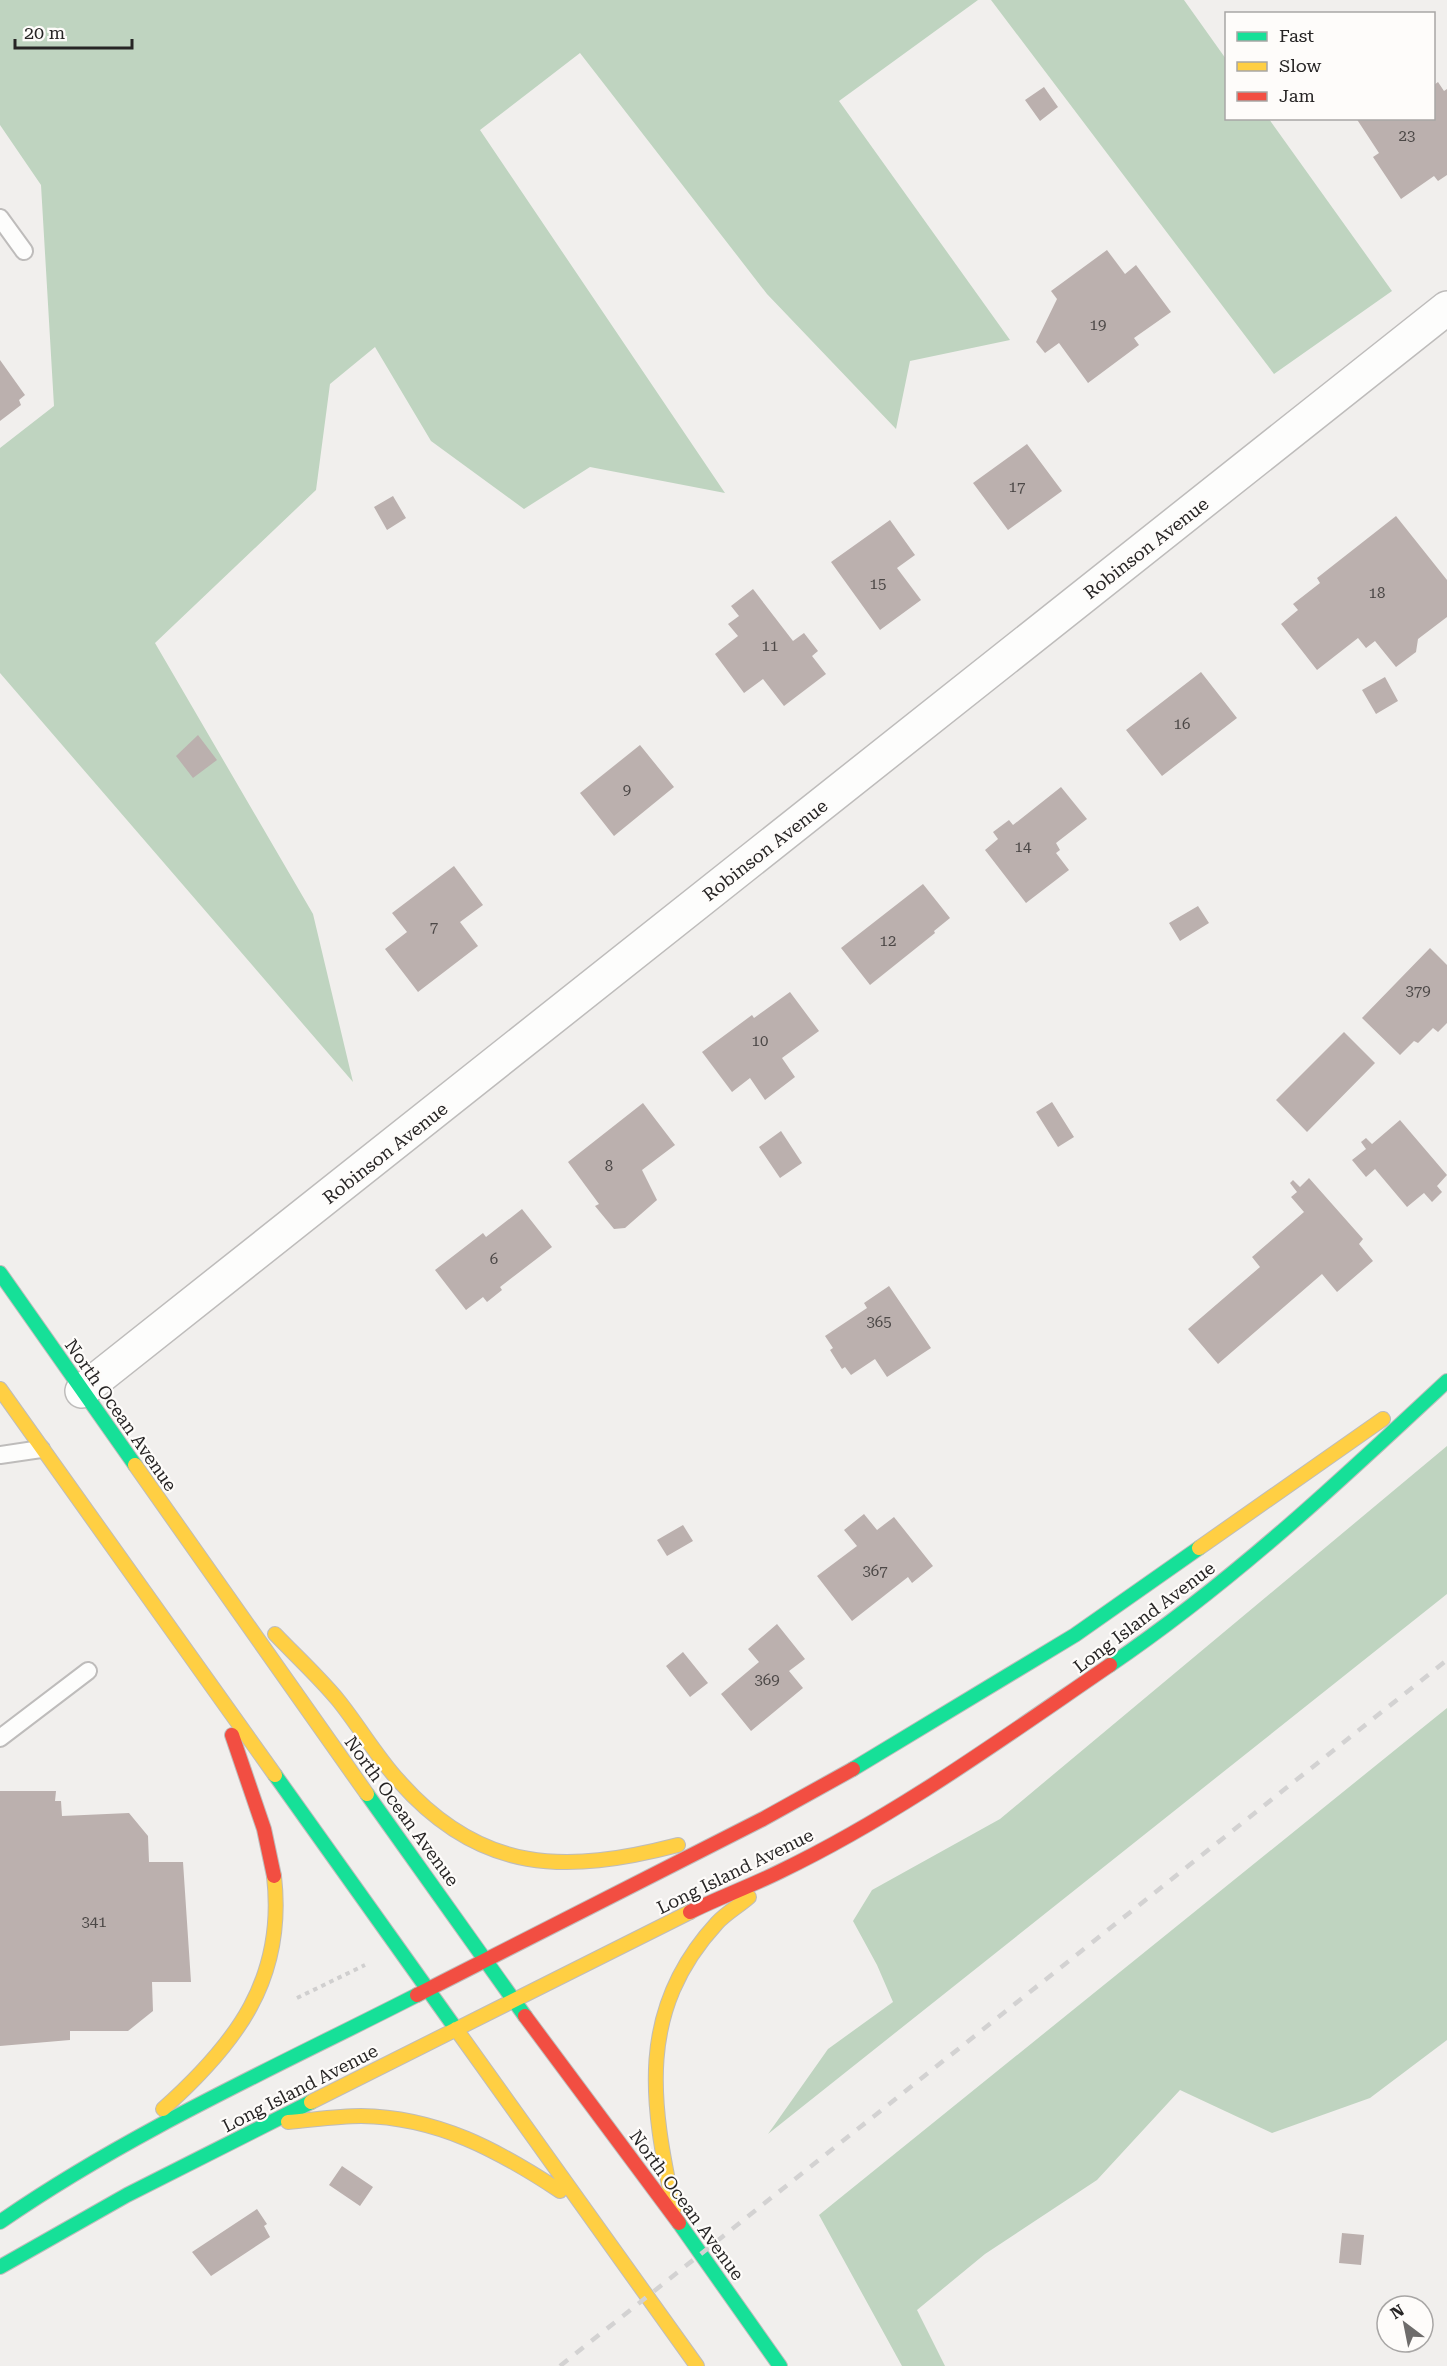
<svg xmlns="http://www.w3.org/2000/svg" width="1447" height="2366" font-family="'Roboto Serif',serif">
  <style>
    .forest { fill: #bfd4c0 }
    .building { fill: #bbb0ae }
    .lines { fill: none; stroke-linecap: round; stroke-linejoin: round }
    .lane-casing { stroke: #bebcbb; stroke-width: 20 }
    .street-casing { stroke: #bebcbb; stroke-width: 36 }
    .fast-casing { stroke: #bebcbb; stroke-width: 16 }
    .slow-casing { stroke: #bebcbb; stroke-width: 16 }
    .jam-casing { stroke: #bebcbb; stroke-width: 16 }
    .path { stroke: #d0cfcf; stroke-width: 4; stroke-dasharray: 4.5 4.5; stroke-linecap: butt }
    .lane { stroke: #fdfdfc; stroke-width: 16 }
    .street { stroke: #fdfdfc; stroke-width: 33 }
    .fast { stroke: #16e098; stroke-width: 14 }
    .slow { stroke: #ffcf43; stroke-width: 14 }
    .jam { stroke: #f24e42; stroke-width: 14 }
    .rail { stroke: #d3d2d2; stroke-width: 4.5; stroke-dasharray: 10 10; stroke-linecap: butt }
    .labels { text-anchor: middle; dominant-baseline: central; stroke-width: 4.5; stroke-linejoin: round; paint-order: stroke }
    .number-label { font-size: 15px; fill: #4c4847 }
    .street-label { font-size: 18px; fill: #272525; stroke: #fefcfa }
  </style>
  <rect width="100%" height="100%" fill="#f1efed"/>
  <path class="forest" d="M0 0H978L839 101 1010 340 910 361 896 429 767 294 580 53 480 130 725 493 590 467 524 509 431 441 375 347 330 384 316 490 155 643 313 914 353 1082 0 673V448L54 406 41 185 0 125Z
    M991 0H1184L1226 59V118L1269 119 1392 291 1274 374Z
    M1447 1446V1594L768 2134 828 2049 893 2002 877 1965 853 1921 872 1890 1000 1819Z
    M1447 1708V2040L1370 2098 1272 2133 1180 2090 1097 2180 985 2254 917 2310 945 2366H902L819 2215Z"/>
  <path class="building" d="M1438 82 1444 91 1447 89V175L1438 181 1434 176 1401 199 1373 157 1379 153 1356 118H1434V85Z
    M1044 87 1058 107 1040 121 1025 100Z
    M1107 250 1125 274 1136 265 1171 312 1134 338 1139 345 1088 383 1059 343 1045 353 1036 342 1057 299 1051 291Z
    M0 360 25 395 19 400 21 405 0 421Z
    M1027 444 1062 491 1008 530 973 483Z
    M393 496 406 518 387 530 374 507Z
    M1396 516 1447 580V617L1418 639 1416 652 1396 667 1375 641 1366 648 1358 638 1317 670 1281 624 1298 610 1293 604 1320 583 1317 578Z
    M890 520 915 555 897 568 921 600 880 630 831 562Z
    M753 589 793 641 804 633 818 651 812 656 826 674 784 706 763 679 744 693 715 654 738 636 728 624 739 616 731 606Z
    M1201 672 1237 718 1162 776 1126 730Z
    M1385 677 1398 701 1376 714 1362 690Z
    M198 735 217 760 193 778 176 756Z
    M640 745 674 787 614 836 580 793Z
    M1061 787 1087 819 1056 843 1060 850 1056 853 1069 870 1026 903 985 850 998 839 993 832 1009 820 1013 825Z
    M454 866 483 905 460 922 478 946 418 992 385 949 407 932 392 913Z
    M923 884 950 918 934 931 935 933 870 985 841 948Z
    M1198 906 1209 923 1180 941 1169 923Z
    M1430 948 1447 965V1023L1438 1032 1433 1028 1418 1043 1414 1041 1400 1055 1362 1018Z
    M790 992 819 1031 782 1058 795 1077 765 1100 750 1078 732 1092 702 1052 752 1015 754 1018Z
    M1344 1032 1375 1063 1307 1132 1276 1100Z
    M1052 1102 1074 1137 1058 1147 1036 1112Z
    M643 1103 675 1145 642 1170 657 1200 625 1228 614 1229 595 1206 599 1204 568 1162Z
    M1400 1120 1447 1175 1437 1186 1442 1192 1432 1202 1424 1193 1407 1207 1375 1169 1366 1177 1352 1160 1366 1149 1361 1142 1366 1138 1372 1144Z
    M781 1131 802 1163 780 1178 759 1147Z
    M1309 1178 1363 1239 1359 1244 1373 1261 1337 1292 1322 1274 1218 1364 1188 1329 1260 1267 1252 1257 1304 1212 1291 1197 1297 1192 1290 1183 1293 1180 1300 1187Z
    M522 1209 552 1247 500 1287 502 1290 487 1302 483 1297 466 1310 435 1270 483 1233 486 1237Z
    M889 1286 931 1348 887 1377 875 1359 851 1375 845 1367 842 1369 830 1350 833 1348 825 1336 867 1308 864 1303Z
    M864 1514 877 1530 894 1517 933 1566 912 1583 908 1577 852 1621 817 1576 857 1546 844 1530Z
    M683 1525 693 1541 667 1556 657 1540Z
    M777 1624 805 1659 789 1671 803 1688 751 1731 721 1694 759 1662 748 1649Z
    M683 1652 708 1683 690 1697 666 1666Z
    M0 1791H56L55 1801H61L62 1816 129 1813 148 1836 149 1862H183L191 1982H152L153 2011 128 2031H70V2040L0 2046Z
    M342 2166 373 2187 360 2206 329 2185Z
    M257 2209 267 2224 264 2226 270 2237 211 2276 192 2252Z
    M1342 2233 1364 2235 1361 2265 1339 2263Z"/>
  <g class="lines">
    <g class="lane-casing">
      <path id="lane" d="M0 218 24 251
        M0 1455 41 1449
        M0 1738 88 1671"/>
    </g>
    <g class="street-casing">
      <path id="street" d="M82 1391 1447 308"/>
    </g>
    <g class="fast-casing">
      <path id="fast" d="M0 1273 135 1465
        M1110 1665C1232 1582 1339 1482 1447 1381
        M853 1769 1075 1635 1199 1548
        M275 1775 456 2029
        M367 1794 525 2016
        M0 2222C130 2132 276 2067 417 1995
        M679 2223 780 2366
        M0 2267 127 2195 311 2102"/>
    </g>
    <g class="slow-casing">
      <path id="slow" d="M0 1389 275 1775
        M135 1465 367 1794
        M1199 1548 1383 1419
        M275 1634C296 1656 319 1677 338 1700 359 1726 376 1756 399 1781 481 1874 566 1874 678 1845
        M456 2029 697 2366
        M311 2102 690 1912
        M163 2109C236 2044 286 1979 274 1876
        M288 2122C312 2120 337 2116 361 2116 437 2117 498 2150 560 2191
        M674 2209C651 2103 636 2011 717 1923 726 1913 739 1906 749 1897"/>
    </g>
    <g class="jam-casing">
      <path id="jam" d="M232 1735 264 1829 274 1876
        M690 1912C720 1897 751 1886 781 1871 897 1815 1003 1738 1110 1665
        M417 1995 763 1819 853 1769
        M525 2016 679 2223"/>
    </g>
    <path class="path" d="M297 1998 365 1965"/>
    <use href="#lane" class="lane"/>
    <use href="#street" class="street"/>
    <use href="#fast" class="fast"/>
    <use href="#slow" class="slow"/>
    <use href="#jam" class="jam"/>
    <path class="rail" d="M560 2366 1447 1660"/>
  </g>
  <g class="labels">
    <g class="number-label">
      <text x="1407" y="136">23</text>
      <text x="1098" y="325">19</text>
      <text x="1017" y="487">17</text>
      <text x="878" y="584">15</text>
      <text x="1377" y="593">18</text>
      <text x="770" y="646">11</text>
      <text x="1182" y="724">16</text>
      <text x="627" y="790">9</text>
      <text x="1023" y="847">14</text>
      <text x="434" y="927">7</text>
      <text x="888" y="941">12</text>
      <text x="1418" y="991">379</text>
      <text x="760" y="1041">10</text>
      <text x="609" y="1166">8</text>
      <text x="494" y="1259">6</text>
      <text x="879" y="1322">365</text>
      <text x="875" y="1571">367</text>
      <text x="767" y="1680">369</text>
      <text x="94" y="1922">341</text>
    </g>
    <g class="street-label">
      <text transform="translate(1146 548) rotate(-38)">Robinson Avenue</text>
      <text transform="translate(765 850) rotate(-38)">Robinson Avenue</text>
      <text transform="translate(385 1153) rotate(-38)">Robinson Avenue</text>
      <text transform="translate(121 1415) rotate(55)">North Ocean Avenue</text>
      <text transform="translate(1144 1617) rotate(-37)">Long Island Avenue</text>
      <text transform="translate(402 1811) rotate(54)">North Ocean Avenue</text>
      <text transform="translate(735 1871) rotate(-26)">Long Island Avenue</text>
      <text transform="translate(300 2088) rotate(-27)">Long Island Avenue</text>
      <text transform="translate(687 2205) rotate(54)">North Ocean Avenue</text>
    </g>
  </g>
  <rect x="1225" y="12" width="210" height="108" fill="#fefcfa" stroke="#a8a6a5" stroke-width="1.5"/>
  <rect x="1237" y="32" width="30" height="9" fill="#16e098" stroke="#a8a6a5" stroke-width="1.5"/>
  <text x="1279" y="42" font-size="18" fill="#272525">Fast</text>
  <rect x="1237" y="62" width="30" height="9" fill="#ffcf43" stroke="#a8a6a5" stroke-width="1.5"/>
  <text x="1279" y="72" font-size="18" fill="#272525">Slow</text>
  <rect x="1237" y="92" width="30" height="9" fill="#f24e42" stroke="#a8a6a5" stroke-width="1.5"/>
  <text x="1279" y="102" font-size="18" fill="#272525">Jam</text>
  <g transform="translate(1405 2324) rotate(328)"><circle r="28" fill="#fefcfa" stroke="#a8a6a5" stroke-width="1.5"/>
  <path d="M0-4.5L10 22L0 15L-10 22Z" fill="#6e6c6b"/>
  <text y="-9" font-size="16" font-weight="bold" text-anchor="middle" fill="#272525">N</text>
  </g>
  <path d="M15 39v9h117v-9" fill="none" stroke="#272525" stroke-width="3"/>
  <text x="24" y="39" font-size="18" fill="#272525" stroke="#fefcfa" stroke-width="4.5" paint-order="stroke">20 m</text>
</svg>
